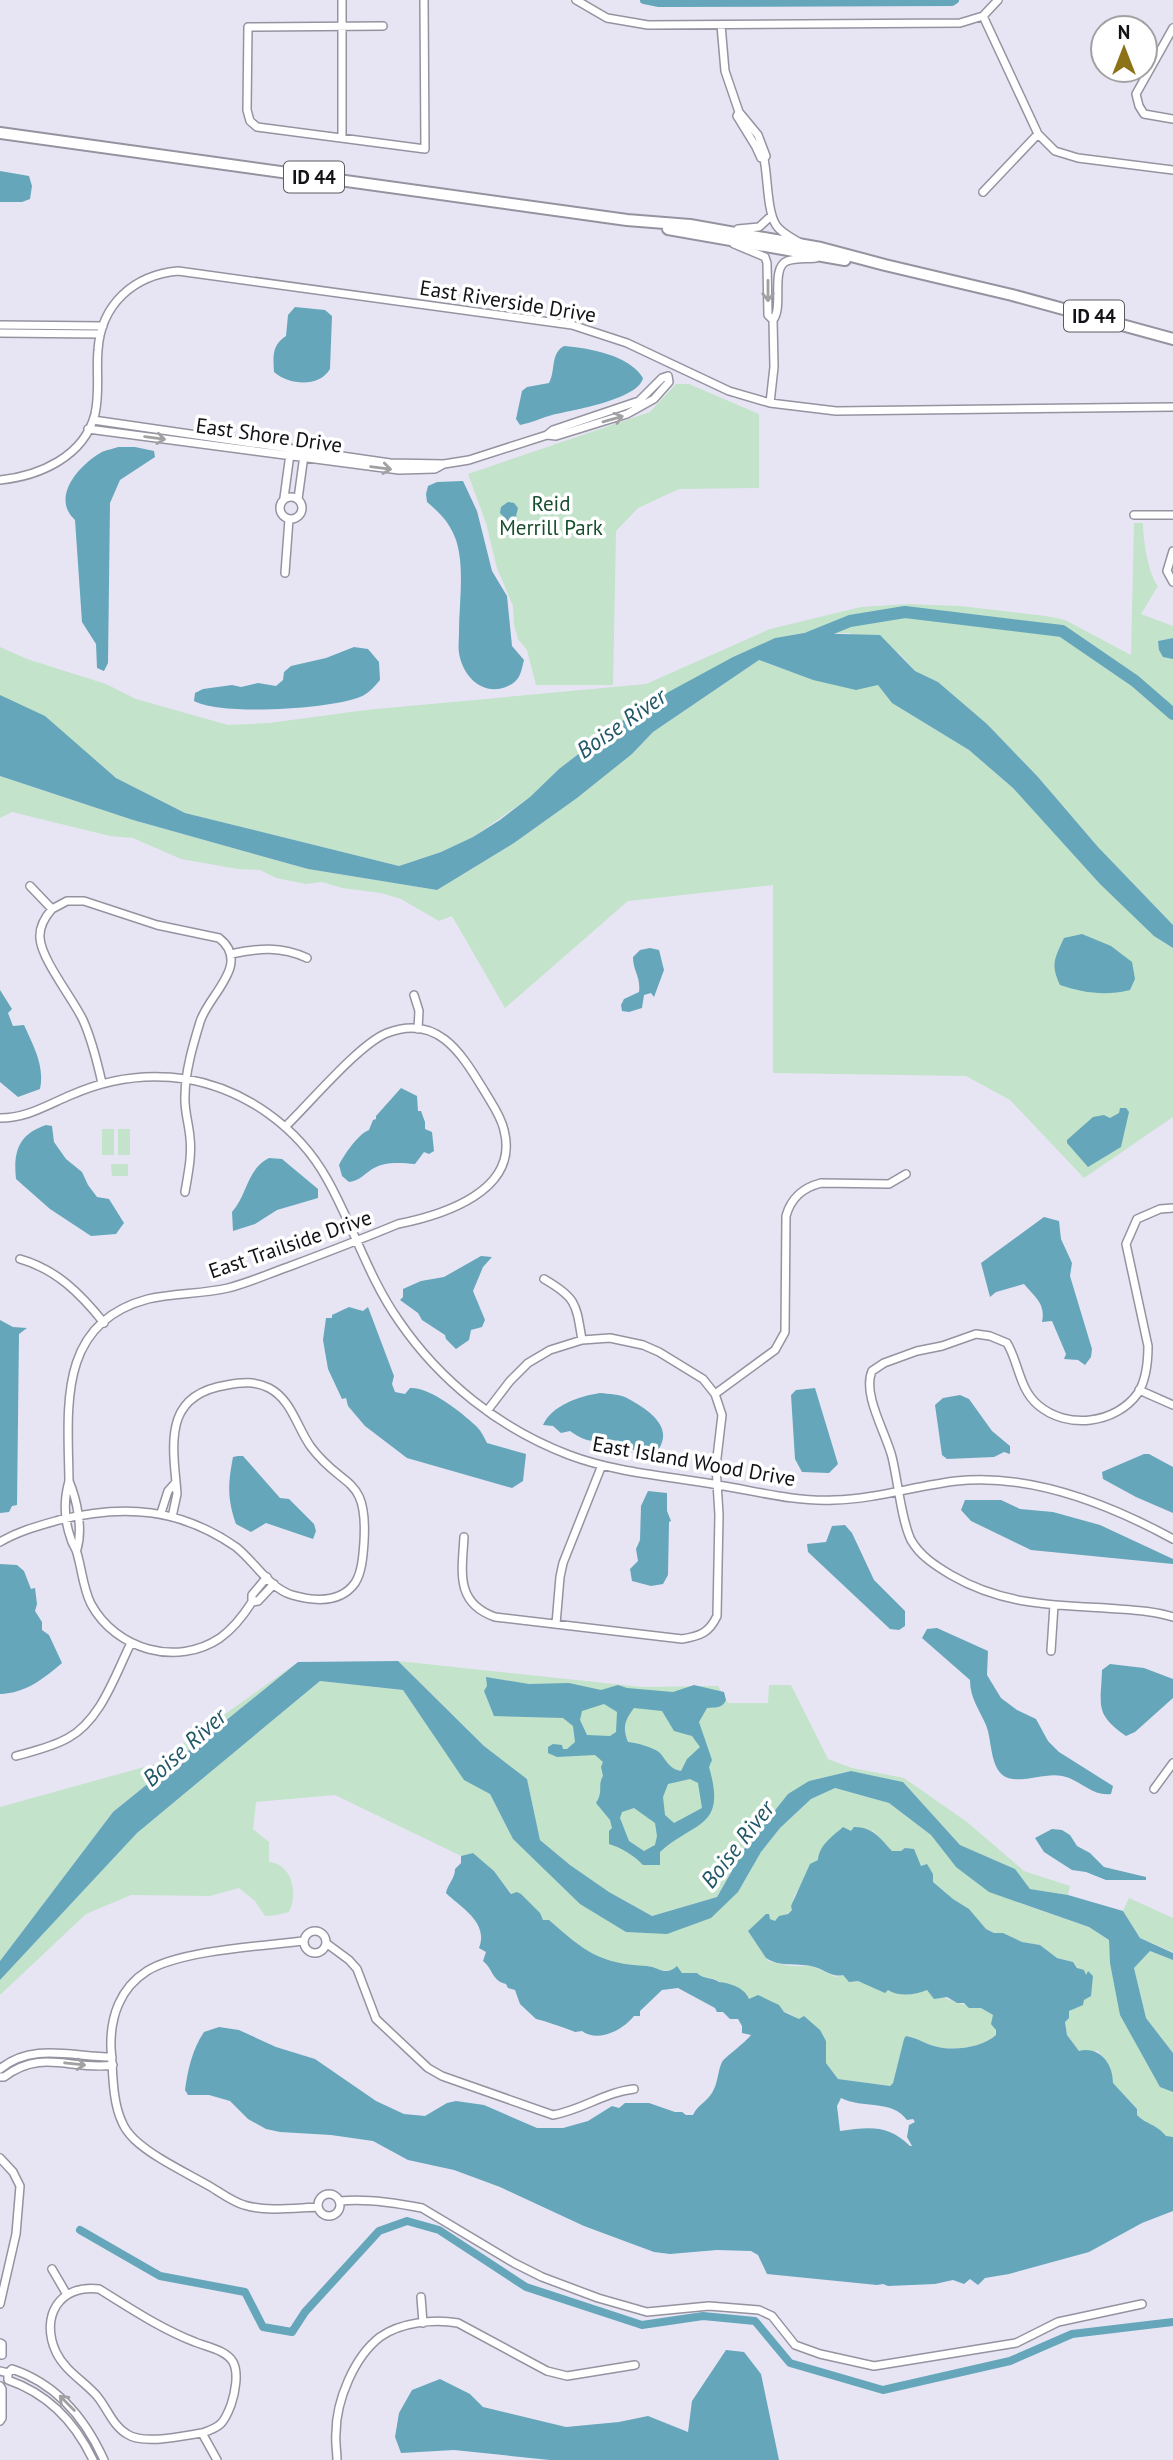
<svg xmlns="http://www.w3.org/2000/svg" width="1173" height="2460" font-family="'PT Sans',sans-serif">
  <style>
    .green { fill: #c3e3cb }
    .water { fill: #65a6bb; fill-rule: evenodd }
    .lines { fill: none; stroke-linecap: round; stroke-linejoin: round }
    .canal { stroke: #65a6bb; stroke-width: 8 }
    .river { stroke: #65a6bb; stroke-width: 12 }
    .minor-casing { stroke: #9593a0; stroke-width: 10 }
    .highway-casing { stroke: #9593a0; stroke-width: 14 }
    .minor { stroke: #fff; stroke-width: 7 }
    .highway { stroke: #fff; stroke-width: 10 }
    .oneway { stroke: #a1a0a2 }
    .labels { text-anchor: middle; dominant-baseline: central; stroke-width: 7; stroke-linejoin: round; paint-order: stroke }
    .shield { fill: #fff; stroke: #5a595d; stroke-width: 2 }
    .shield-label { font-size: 19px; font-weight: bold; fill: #131217 }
    .street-label { font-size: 21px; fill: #131217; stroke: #fff }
    .park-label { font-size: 21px; fill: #184f2d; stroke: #fff }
    .water-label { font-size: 23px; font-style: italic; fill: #205767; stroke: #fff }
  </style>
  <rect width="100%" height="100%" fill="#e7e5f3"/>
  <path class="green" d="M676 384H689L759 414V488L679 489 638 508 616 531 613 685H536L527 650 518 639 514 625 513 606 497 568 486 523 468 474 650 412Z
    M1134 523H1143C1143 539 1148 574 1158 586L1141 614 1173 626V638L1159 641 1173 655V925L1098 847 1038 777 987 724 938 682 915 671 899 653 849 633H804L775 638 733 657 663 696 616 725 559 769 530 797 473 837 441 852 399 866 185 813 116 778 51 722 0 696V647L27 659 106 684 136 699 228 725 269 723 366 710 646 684 770 629 861 607 908 604 960 606 1046 616 1065 620 1131 655Z
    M759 660 813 680 878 684 892 703 969 750 1013 788 1154 935 1173 948V1117L1084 1178 1010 1100 966 1076 773 1073V885L628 901 505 1008 452 916 439 921 401 899 381 893 342 888 322 882 306 884 276 878 260 870 238 869 181 859 133 838 110 836 12 812 0 818V776L133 820 308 869 437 890 514 843 577 798 632 754 653 732Z
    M102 1129H114V1155H102Z
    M118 1129H130V1155H118Z
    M111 1164H128V1176H112Z
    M398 1661 642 1687 718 1686 728 1703H768L769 1685H791L828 1759 852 1768 904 1778 967 1822 1024 1871 1070 1886 1068 1895 1030 1889 1015 1869 960 1845 903 1782 850 1771 809 1781 745 1848 717 1897 652 1916 609 1892 570 1865 540 1840 527 1779 484 1746Z
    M298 1662 113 1812 0 1961V1807L155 1764Z
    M320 1681 403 1690 464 1779 490 1794 513 1839 546 1870 626 1932 738 1892 761 1852 780 1828 811 1799 835 1788 889 1803 931 1835 956 1867 1022 1904 1089 1927 1109 1940 1110 1963 1160 2086 1173 2092V2137H1166C1155 2123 1147 2125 1137 2115V2109L1113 2083C1113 2071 1106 2059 1098 2051H1079L1067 2035 1065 2022 1069 2011 1084 2000 1091 1987 1086 1977 1073 1962 1057 1958 1040 1945 1021 1942 1003 1933H994L986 1929 969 1909 953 1899 933 1882 919 1863 901 1851H892L873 1831H851L818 1860 794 1896 792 1910 775 1922 770 1919 748 1931 768 1961 790 1966H812L836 1977 843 1975 878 1989 927 1990 957 2003 981 2008 993 2015 996 2035C982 2047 957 2051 938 2047 927 2045 918 2037 906 2036L893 2083 890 2086 838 2079 826 2063V2041L791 2014 749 1999 715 1979 701 1977 697 1973H682L673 1970 660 1971 649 1966 640 1968 602 1960 580 1947 549 1920H543L521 1894H512L494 1871 473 1853 461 1856 335 1795 256 1802 253 1829 269 1842V1862C293 1864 298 1895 289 1912L277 1915 265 1916 255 1901 239 1888 210 1896 131 1895 86 1914 0 1995V1980L137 1833Z
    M1129 1898 1173 1918V1952L1140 1938 1123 1911Z
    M1150 1951 1173 1960V2053L1146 2018 1134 1968Z"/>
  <path class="water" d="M0 171 29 176 32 186 30 199 22 202H0Z
    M295 307 325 310 332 316 330 369C319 388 289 385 274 372 273 356 272 345 286 336L288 315Z
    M564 346C589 348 629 355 643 378 638 400 572 410 552 415 541 418 531 423 520 425L516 419 522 391 527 387 549 383C556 370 550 354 564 346Z
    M118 447H135L154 451 155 457 120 480 110 503 108 663 104 671 97 668 96 644 82 622 75 520C50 497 80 464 102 452 106 450 113 449 118 447Z
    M463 481 477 511 492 571 507 596 512 646 524 660C521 672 520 681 508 686 484 697 463 678 459 653 458 647 459 638 459 632 459 603 465 568 456 540 450 523 441 514 427 502L426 494 428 486 437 482Z
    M508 502 514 503 518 508 516 516 519 522 515 527 509 526 507 520 500 513 501 507Z
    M804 633 880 635 915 671 938 682 987 724 1038 777 1098 847 1173 925V948L1154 936 1100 884 1013 788 969 750 892 703 878 685 856 690 813 680 759 660 653 732 632 754 577 798 514 843 437 890 308 869 133 820 0 776V695L45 716 116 778 185 813 399 866 441 852 473 837 500 820 530 797 559 769 616 725 663 695 733 657 775 638Z
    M1173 638V659L1163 657 1159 650 1158 641Z
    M354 647 368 649 379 662 380 680C375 686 368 694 360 697 331 709 221 716 194 701L195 693 203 689 232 685 241 687 258 683 276 686 283 680 284 672 291 666 326 658Z
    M1082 934 1111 946 1132 962 1135 979 1130 990C1105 996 1084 993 1060 985 1050 964 1055 958 1064 938Z
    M650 948 659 950 664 970 654 997 651 993 644 995 642 1008 629 1012 622 1011 621 1005 624 999 639 992C641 977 633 971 633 957L640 950Z
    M0 990 12 1009 8 1013 13 1026 24 1025C33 1045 45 1066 40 1089L18 1097 0 1082Z
    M401 1088 417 1096 418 1111H421L425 1122V1129L432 1132 434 1151 429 1154 424 1152 415 1164C401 1163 387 1161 374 1168 365 1173 360 1181 349 1182L342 1176 339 1165C344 1155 358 1134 369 1130L373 1120 376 1119V1116Z
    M1120 1108H1126L1129 1112 1121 1147 1088 1167 1067 1143V1140L1093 1117 1104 1115 1110 1118 1119 1113Z
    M46 1125 52 1126 54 1142 66 1159 82 1172 88 1185 97 1197 109 1199 124 1223 116 1234 91 1236 50 1209 16 1179C13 1151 19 1134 46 1125Z
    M269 1158 282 1159 318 1189V1198L277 1210 255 1224 233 1231 232 1212C248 1194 246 1170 269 1158Z
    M1044 1217 1059 1221 1061 1239 1072 1263 1070 1276 1092 1349 1091 1357 1085 1365 1078 1360 1064 1359 1066 1354 1052 1321 1042 1322C1046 1304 1035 1297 1024 1284L996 1292 990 1297 981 1263Z
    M481 1256 492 1257 483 1267 473 1291 485 1320 482 1327 471 1330 469 1340 456 1349 446 1339 445 1335 422 1320 418 1313 400 1300 403 1297V1289L421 1281 444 1277Z
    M349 1307 363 1311 368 1307 394 1376 392 1384 395 1392 405 1394 410 1388C430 1387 461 1412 475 1425 480 1429 484 1437 487 1443L526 1454 523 1481 512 1488 407 1458 365 1426 348 1406 346 1398 342 1399 328 1369 323 1340 326 1318H332V1315Z
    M0 1320 13 1327 27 1328 19 1334 17 1505 12 1506 9 1512 0 1513Z
    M815 1388 838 1464 829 1473 802 1472 795 1459 791 1395 796 1390Z
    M600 1393C609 1394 620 1394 627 1398 642 1406 669 1422 662 1442 659 1453 652 1454 641 1455L638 1451 619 1447V1441C596 1438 592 1447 570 1431L561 1433 553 1426 543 1425C552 1405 580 1396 600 1393Z
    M960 1395 969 1399 992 1431 1010 1446V1454L1004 1452 994 1457 947 1459 942 1455 935 1405 943 1398Z
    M1144 1454H1149L1173 1467V1513L1136 1497 1103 1479 1102 1472Z
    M238 1456H243L280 1498 289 1499 314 1524 316 1531 313 1539 266 1523 251 1532 236 1524C227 1498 228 1484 233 1457Z
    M648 1491 667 1493V1511L671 1521 669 1522 668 1575 663 1584 651 1586 632 1581 630 1569 638 1561 636 1549 640 1540 641 1506Z
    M965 1500H1001L1020 1509 1053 1512 1100 1525 1173 1559V1564L1031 1550 971 1521 961 1510Z
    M845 1525 852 1533 874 1580 905 1611V1626L899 1630 890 1629 808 1552 807 1544 826 1542 832 1526Z
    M0 1564 17 1565 24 1571 31 1589 35 1588 37 1604 35 1611 42 1622V1630L49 1635 62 1663C43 1679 26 1693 0 1694Z
    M937 1628 988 1651 987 1675 1001 1698 1017 1710 1036 1719 1048 1741 1059 1752 1113 1786 1111 1794C1092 1797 1080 1779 1062 1776 1046 1773 1029 1781 1013 1779 989 1777 993 1742 986 1725 979 1709 970 1698 970 1680L922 1638 927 1629Z
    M398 1661 484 1746 527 1779 540 1840 570 1865 609 1892 652 1916 717 1897 745 1848 788 1794 809 1781 851 1771 903 1782 960 1845 1015 1869 1030 1889 1068 1895 1123 1911 1140 1938 1173 1953V1960L1150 1951 1134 1968 1146 2018 1173 2053V2092L1160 2087 1120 2015 1110 1963 1109 1940 1089 1927 989 1892 956 1867 931 1835 889 1803 835 1788 811 1799 780 1828 761 1852 738 1892 711 1918 667 1934 626 1932 580 1904 513 1839 490 1794 464 1780 403 1690 320 1681 137 1833 0 1980V1961L113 1812 298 1662Z
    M1110 1664 1144 1668 1173 1679V1698L1135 1732 1126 1736C1094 1714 1101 1705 1102 1670Z
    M486 1677 529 1684 569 1683 601 1690 618 1685 627 1688 673 1692 694 1685 724 1692 726 1700C722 1709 715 1707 707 1708L699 1722 712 1760 709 1767C727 1829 695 1820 660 1852V1865H643C635 1856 620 1847 609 1844V1831L612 1828 610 1820 596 1803C604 1790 597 1786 603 1776L601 1767 603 1762 595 1755 557 1757 548 1753V1747L553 1744 562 1745 563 1749H567L575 1742 573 1726 563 1718 494 1716 484 1691 487 1686ZM604 1704 617 1712 616 1732 610 1736 587 1735 580 1720 582 1711ZM634 1708 662 1711 674 1731 692 1736 700 1747 687 1759 681 1771C669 1769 667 1761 660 1753 653 1747 637 1743 628 1742 622 1727 625 1720 634 1708ZM690 1779 698 1783 702 1808 674 1823 665 1815 663 1797 668 1784ZM634 1808 655 1823 657 1836 655 1845 644 1851 629 1841 620 1818 622 1812Z
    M843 1827 851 1831 854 1827C873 1827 880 1838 892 1851H901L905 1848 914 1849 921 1866 927 1864 933 1874V1882L953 1899 969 1909 986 1929 994 1933H1003L1022 1942 1040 1945 1057 1958 1073 1962 1077 1968 1084 1970 1086 1975 1088 1971 1093 1976 1091 1996 1084 2000 1083 2005 1069 2011V2018L1065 2022 1067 2035 1079 2051C1099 2046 1113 2063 1113 2083L1137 2109V2115C1147 2125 1155 2123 1166 2136L1173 2137V2211L1142 2223 1089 2252 1009 2274 985 2278 978 2285 970 2279 964 2284 953 2280 935 2284 888 2286 883 2284 877 2285 767 2274 758 2255 751 2251 717 2250 670 2254 654 2252 584 2226 500 2187 454 2170 408 2160 373 2141 331 2135 280 2132 266 2129 248 2119 230 2101 209 2095H188L185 2090C188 2069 192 2050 204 2032L219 2027 239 2030 276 2047 315 2059 376 2101 404 2114 425 2116 447 2103 456 2101 484 2105 537 2128H563L588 2121 612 2106 619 2108 625 2103H649L675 2112H682L686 2115H693C697 2105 710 2100 714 2089 718 2081 718 2070 722 2062 724 2058 745 2043 751 2035L742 2033V2026L738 2019H730L723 2012H717L715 2008 678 1988 662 1990 640 2011V2016H634C623 2030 598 2043 582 2031L575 2032C568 2029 542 2020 536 2019L520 2004 515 1990 508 1988 506 1984C492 1981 493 1969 483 1961L486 1952 479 1948C489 1922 461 1908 446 1893 448 1883 455 1879 455 1869L461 1863V1856L473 1853 494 1871 511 1894 517 1892 521 1894 540 1913 543 1920H549C584 1951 600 1964 647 1966 659 1967 665 1977 677 1966L682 1973H697C704 1980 713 1977 719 1982 730 1983 745 1988 749 1999L758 1995 779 2005 784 2012 799 2019 804 2016 820 2030 826 2041V2063L838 2079 890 2086 893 2083 904 2039 906 2036C918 2038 927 2045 938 2047 957 2051 982 2047 996 2035V2030L991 2024 993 2015 981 2008H969L964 2003H957L947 1997 934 1999 927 1990C916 1995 898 1997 888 1990L885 1993 858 1981 849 1982 843 1975C831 1978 823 1968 811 1966 796 1963 779 1967 766 1958L748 1931 766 1914H769L770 1919 775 1921 779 1916 788 1914 792 1910 791 1906 810 1864 818 1860C819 1845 833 1836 843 1827ZM841 2098C862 2109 892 2099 907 2120L913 2119 915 2122 909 2125 907 2137 912 2146H910C888 2124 869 2127 840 2131L837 2106Z
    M1052 1829 1062 1830 1070 1835 1077 1846 1090 1853 1104 1867 1146 1877V1880H1106L1086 1872 1072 1870 1044 1852 1035 1838Z
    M726 2350 744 2352 761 2374 779 2460H550L454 2450 401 2453 395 2437 399 2413 412 2390 440 2379 470 2394 483 2407 566 2427 619 2422 648 2416 688 2432 692 2401Z"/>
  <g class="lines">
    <path class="canal" d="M644 0 659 3 952 2 955 0
      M80 2230 160 2276 245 2292 263 2327 292 2332 305 2312 379 2231 407 2221 439 2230 526 2287 642 2325 703 2316 755 2321 790 2363 883 2390 1010 2361 1072 2334 1173 2322"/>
    <path class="river" d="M808 638 850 621 905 612 1062 631 1135 681 1173 714"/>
    <g class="minor-casing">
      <path id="minor" d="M576 0 607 18 648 25 960 23 983 16 998 0
        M983 16 1038 134 1055 151 1078 158 1173 170
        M721 25 725 71 739 112 737 116 756 147 761 158 764 159
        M383 26 248 27 247 110 250 121 257 127 425 149 424 0
        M1173 28 1136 94 1139 106 1144 114 1173 119
        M739 112 758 135 766 156 764 159C768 178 767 211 776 225 781 233 792 238 799 242
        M342 138V0
        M983 192 1038 134
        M738 229 759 227 771 216
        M734 244 765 257 767 263 768 315 773 320 774 367 770 403
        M773 320C784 307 770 268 787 261 795 258 807 259 816 258
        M0 325 103 326
        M0 333 100 334
        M88 429 399 470 435 469 444 464 390 463 93 420
        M444 464 469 460 547 435 556 436 627 414 654 399 669 382 668 376 662 378 639 401 553 430 547 435
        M0 480C39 476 84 457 95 414 100 392 96 371 98 350 101 304 134 275 178 271L572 325 627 343 729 391 770 403 836 411 1173 407
        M280 508a11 11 0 1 1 22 0a11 11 0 1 1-22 0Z
        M284 498 290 454
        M298 499 304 455
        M1134 515H1173
        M1173 551 1167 571 1173 582
        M285 573 289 519
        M30 886 52 909 67 901H84L157 925 219 938C252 964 208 995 200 1022 193 1045 185 1072 185 1096 184 1110 189 1124 190 1138 192 1156 188 1174 185 1192
        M52 909C45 917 39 926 40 938 41 959 73 999 83 1020 92 1040 97 1061 102 1083
        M231 954C259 948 281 946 307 958
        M414 995 419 1011 418 1029
        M0 1118C27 1118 47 1105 71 1095 107 1079 146 1073 186 1079 245 1089 298 1127 327 1179 353 1225 368 1277 399 1321 440 1381 500 1429 569 1455 617 1473 668 1476 718 1485 756 1491 795 1502 834 1500 875 1499 915 1486 956 1481 1030 1473 1109 1504 1173 1539
        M1173 1208 1160 1209 1137 1219 1126 1244 1148 1346C1148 1361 1146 1380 1138 1393 1116 1424 1067 1430 1038 1405 1019 1389 1019 1363 1007 1343L990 1336 976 1334 942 1346 917 1351 884 1363 872 1371C862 1394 886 1433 892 1457 898 1481 901 1519 911 1540 920 1556 936 1566 951 1575 1001 1604 1048 1605 1105 1608 1128 1610 1151 1610 1173 1617
        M20 1259C56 1269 81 1294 104 1323
        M544 1279C577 1298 576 1304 582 1340
        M1139 1390 1173 1405
        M715 1394 775 1350 785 1332 786 1216C791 1198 802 1188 821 1183L889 1184 906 1174
        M69 1481C68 1407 57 1323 148 1299 174 1293 202 1294 228 1288 248 1283 268 1274 288 1267 325 1253 362 1239 398 1224 443 1215 520 1191 504 1130 501 1116 492 1104 485 1092 462 1055 439 1013 387 1033 359 1044 309 1104 285 1127
        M161 1513 168 1491 176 1482 177 1494 172 1517
        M464 1537C462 1572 455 1603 495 1617L682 1639C700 1636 709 1633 717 1616L719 1515 716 1466 722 1415 715 1394 703 1379 659 1352 643 1345 610 1338 582 1340 550 1350 528 1363 510 1381 487 1411
        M0 1542C19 1531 38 1526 59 1520 124 1504 180 1508 236 1547 254 1561 269 1588 292 1595 313 1601 340 1604 355 1583 362 1572 363 1556 364 1542 368 1474 343 1490 311 1447 297 1428 292 1400 269 1388 255 1381 242 1382 227 1385 169 1394 171 1434 176 1482
        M77 1549C83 1529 77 1500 69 1481 64 1499 64 1520 71 1539 72 1544 76 1548 77 1553 82 1570 83 1588 91 1604 116 1650 177 1667 220 1638 234 1628 243 1616 252 1602
        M267 1577 252 1595V1602L258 1601 274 1584
        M556 1624 560 1577 563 1563 602 1465
        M1051 1651 1054 1605
        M16 1756C34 1751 52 1747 68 1738 101 1720 115 1675 131 1643
        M1154 1789 1173 1763
        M304 1942a11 11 0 1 1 22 0a11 11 0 1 1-22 0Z
        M303 1941C263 1946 181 1950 147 1971 120 1988 110 2017 111 2048 113 2071 112 2101 122 2122 124 2127 130 2135 134 2139 154 2158 187 2173 211 2187 221 2193 233 2202 244 2205 267 2212 294 2208 318 2207
        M326 1943 349 1960 357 1969 376 2019 428 2068 442 2076 553 2115C582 2110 605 2092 634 2089
        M0 2069C32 2042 73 2057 112 2057
        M0 2077H4C42 2048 72 2071 113 2065
        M0 2158 13 2172 20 2186 16 2234 0 2304
        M318 2205a11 11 0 1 1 22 0a11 11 0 1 1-22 0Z
        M340 2201C366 2198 397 2203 422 2208L514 2263 542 2277 598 2298 647 2312 709 2306 759 2310 772 2316 795 2345 820 2354 874 2366 1016 2343 1058 2322 1142 2304
        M52 2269 66 2293
        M421 2297 423 2323
        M0 2343 2 2344V2355H0
        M0 2371 8 2373 12 2369C57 2384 85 2418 104 2460
        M8 2373V2380C49 2394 75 2422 93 2460
        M0 2386 2 2389V2418L0 2421
        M202 2433C221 2427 224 2423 231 2405 235 2393 239 2373 233 2362 226 2350 207 2347 195 2342 161 2329 130 2308 99 2289 59 2284 40 2317 56 2352 65 2371 84 2381 97 2396 107 2408 113 2426 127 2434 143 2445 183 2436 202 2433L217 2460
        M337 2460C337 2451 335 2442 336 2433 336 2401 354 2357 380 2337 401 2322 434 2319 458 2323L547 2371 567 2376 635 2365"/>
    </g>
    <g class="highway-casing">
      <path id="highway" d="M0 133 627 220 690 225 821 248 885 265 1012 295 1173 339
        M668 229 845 260"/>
    </g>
    <use href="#minor" class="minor"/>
    <use href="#highway" class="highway"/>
  </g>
  <defs><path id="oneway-shaft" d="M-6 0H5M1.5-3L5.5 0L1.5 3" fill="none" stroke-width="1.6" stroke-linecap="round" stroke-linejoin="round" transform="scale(1.75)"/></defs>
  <g class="oneway">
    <use href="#oneway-shaft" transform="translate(768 291) rotate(90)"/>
    <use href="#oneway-shaft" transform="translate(613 419) rotate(-16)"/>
    <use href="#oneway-shaft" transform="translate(155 438) rotate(8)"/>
    <use href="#oneway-shaft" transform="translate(381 468) rotate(7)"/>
    <use href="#oneway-shaft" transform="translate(75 2064) rotate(6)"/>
    <use href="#oneway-shaft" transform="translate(67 2403) rotate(-135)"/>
  </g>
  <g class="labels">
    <g class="shield">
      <rect x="284" y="161.5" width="60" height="31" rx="5"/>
      <rect x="1064" y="300.5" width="60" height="31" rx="5"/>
    </g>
    <g class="shield-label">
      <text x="314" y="177">ID 44</text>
      <text x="1094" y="316">ID 44</text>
    </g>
    <g class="street-label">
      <text transform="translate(508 301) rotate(9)">East Riverside Drive</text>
      <text transform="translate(269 435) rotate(8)">East Shore Drive</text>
      <text transform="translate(290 1244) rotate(-19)">East Trailside Drive</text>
      <text transform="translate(694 1461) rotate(10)">East Island Wood Drive</text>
    </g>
    <g class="park-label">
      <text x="551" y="503">Reid<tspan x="551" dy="24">Merrill Park</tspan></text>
    </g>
    <g class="water-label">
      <text transform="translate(621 723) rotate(-35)">Boise River</text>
      <text transform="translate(184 1747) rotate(-42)">Boise River</text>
      <text transform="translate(737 1844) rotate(-52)">Boise River</text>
    </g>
  </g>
  <g transform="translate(1124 49)"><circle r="33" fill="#ffffff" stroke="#a1a0a2" stroke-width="2"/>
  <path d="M0-5L12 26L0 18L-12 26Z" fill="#8d7317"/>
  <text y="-10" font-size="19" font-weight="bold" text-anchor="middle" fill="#131217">N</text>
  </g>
</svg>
